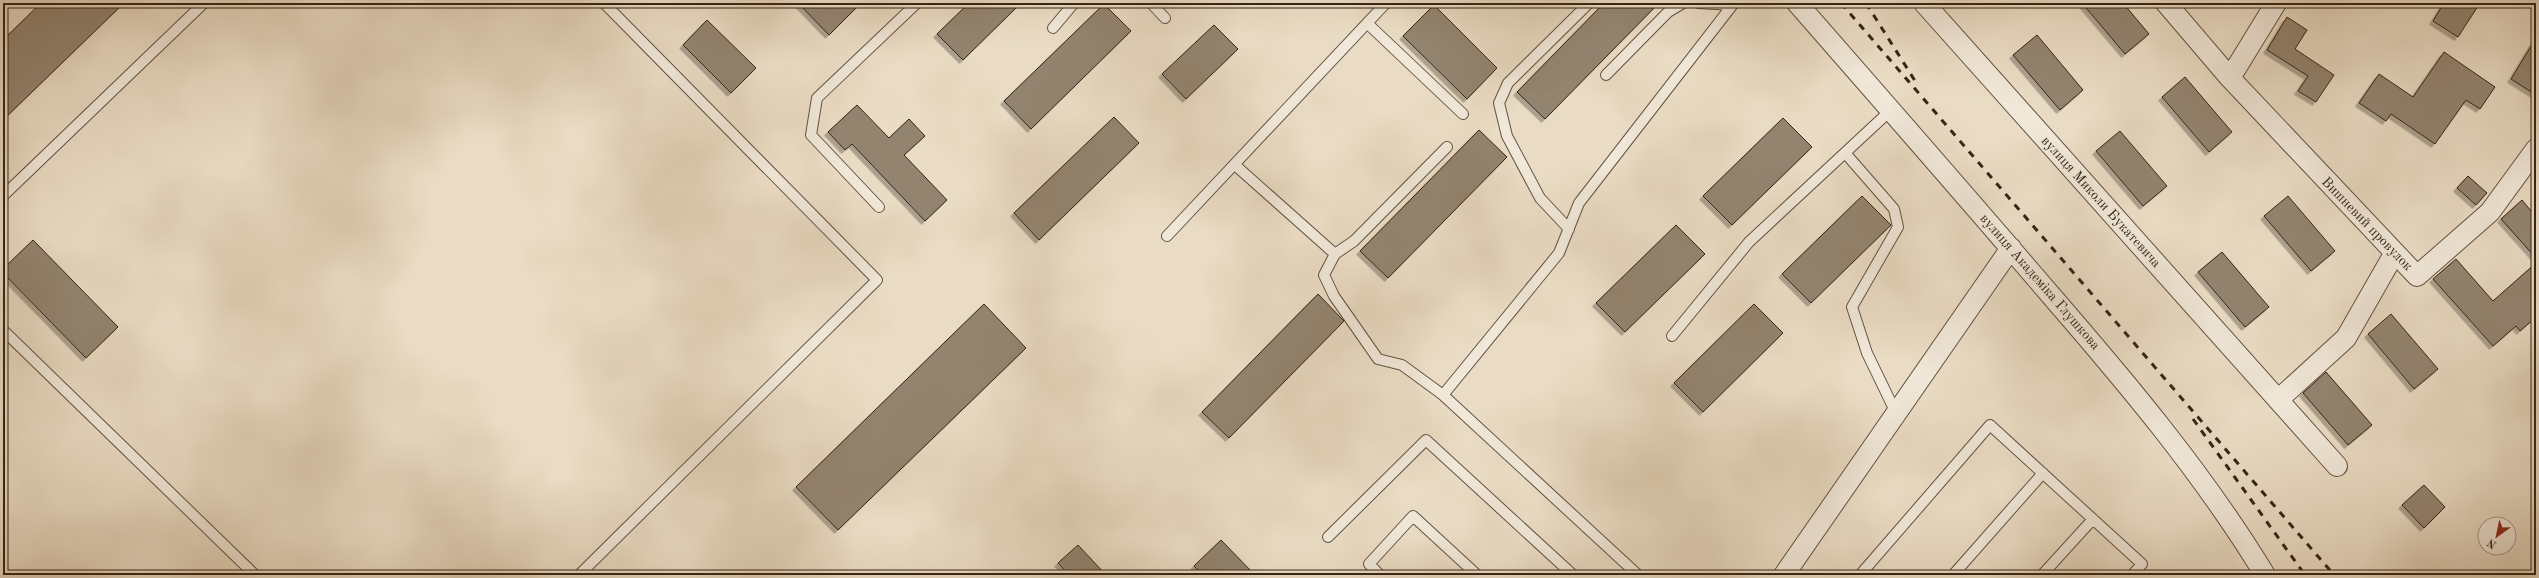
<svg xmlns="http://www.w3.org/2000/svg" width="2539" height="578" font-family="'Old Standard TT',serif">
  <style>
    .building { fill: #938470; stroke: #352415; filter: url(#shadow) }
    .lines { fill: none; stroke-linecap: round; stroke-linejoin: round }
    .lane-casing { stroke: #625241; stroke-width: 12 }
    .street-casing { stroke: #625241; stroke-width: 22 }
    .lane { stroke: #f1e8d9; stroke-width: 10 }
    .street { stroke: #f1e8d9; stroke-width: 20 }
    .rail { stroke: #352415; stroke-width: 3; stroke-dasharray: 7 7; stroke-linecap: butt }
    .labels { text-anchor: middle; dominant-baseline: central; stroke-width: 4; stroke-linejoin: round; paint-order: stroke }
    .street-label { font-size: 14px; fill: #352415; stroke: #f1e8d9 }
  </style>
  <defs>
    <filter id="shadow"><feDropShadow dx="-3.5" dy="3.5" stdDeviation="0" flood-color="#0004"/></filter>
  </defs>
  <rect width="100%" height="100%" fill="#eadcc4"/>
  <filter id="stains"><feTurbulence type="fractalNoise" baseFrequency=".005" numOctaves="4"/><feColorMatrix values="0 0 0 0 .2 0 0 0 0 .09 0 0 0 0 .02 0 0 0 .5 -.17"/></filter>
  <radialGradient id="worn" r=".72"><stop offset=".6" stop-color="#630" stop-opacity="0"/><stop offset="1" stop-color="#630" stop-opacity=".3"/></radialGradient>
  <path class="building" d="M41 3H124L3 120V40Z
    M798 3H861L829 35Z
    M969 3H1021L963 60 937 34Z
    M1604 3H1659L1545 119 1517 92Z
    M2082 3H2123L2149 34 2125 54Z
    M2444 3H2480L2458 37 2433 21Z
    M1104 4 1131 31 1031 129 1004 101Z
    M1434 5 1497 68 1467 99 1403 36Z
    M2287 17 2307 30 2295 49 2334 75 2316 102 2298 91 2308 76 2267 50Z
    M707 20 756 68 731 93 683 45Z
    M1214 25 1238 49 1186 99 1162 74Z
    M2037 35 2083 90 2060 110 2013 55Z
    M2536 38V95L2511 79Z
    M2444 52 2495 87 2480 109 2466 100 2435 144 2391 114 2386 121 2359 103 2379 74 2413 97Z
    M2185 77 2232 132 2209 152 2162 97Z
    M857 105 889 138 909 119 925 136 904 155 947 200 925 221 852 144 845 150 828 132Z
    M1114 117 1139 143 1039 240 1014 213Z
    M1783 118 1812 147 1732 225 1703 196Z
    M1479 130 1507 157 1388 278 1360 251Z
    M2120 131 2167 186 2143 206 2096 151Z
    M2468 176 2487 193 2476 205 2457 188Z
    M1862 196 1891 225 1811 303 1782 274Z
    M2288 196 2335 251 2311 271 2264 216Z
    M2522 200 2536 217V258L2501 219Z
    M1676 225 1705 254 1625 332 1596 303Z
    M33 240 118 327 86 358 3 273V269Z
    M2222 252 2269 307 2245 327 2198 272Z
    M2456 259 2493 301 2536 263V317L2520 331 2516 326 2493 346 2433 279Z
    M1318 294 1344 321 1229 438 1202 412Z
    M984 304 1026 348 838 530 796 487Z
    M1754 304 1783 333 1703 412 1674 383Z
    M2391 314 2438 369 2414 389 2368 334Z
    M2326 372 2372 425 2348 445 2303 393Z
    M2424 485 2445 507 2424 528 2402 505Z
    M1221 540 1255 575H1203L1194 566Z
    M1078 545 1106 575H1069L1058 563Z"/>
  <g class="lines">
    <g class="lane-casing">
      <path id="lane" d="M1151 3 1165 18
        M1699 3 1732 5
        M1368 24 1463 114
        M1053 28 1074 3
        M1606 75 1668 12 1683 3
        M1846 154 1894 209 1898 227 1852 307 1867 353 1896 413
        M1235 165 1335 254 1354 241 1447 147
        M3 196 204 3
        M879 207 811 135 817 98 917 3
        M1569 229 1540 198 1507 136 1499 103 1508 83 1589 3
        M1167 236 1386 3
        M1335 254 1324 275 1334 296 1378 359 1402 365 1443 395 1638 575
        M3 330 255 575
        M1672 336 1749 242 1891 110
        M1443 395 1559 253 1579 203 1734 3
        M1328 537 1426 440 1573 575
        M579 575 877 280 604 3
        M1380 575 1369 564 1413 516 1477 575
        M1860 575 1990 425 2142 564 2132 575
        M1953 575 2043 473
        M2042 575 2093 519"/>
    </g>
    <g class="street-casing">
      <path id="street" d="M1797 3C1881 99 1965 195 2048 292 2126 382 2203 473 2265 575
        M1924 3 2337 466
        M2166 3 2230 78 2417 276 2490 212 2536 149
        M2230 78 2276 3
        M2278 400 2346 338 2394 254
        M1784 575 2011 248"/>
    </g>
    <use href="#lane" class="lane"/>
    <use href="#street" class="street"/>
    <path class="rail" d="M1841 3 2334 575
      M1866 3 1917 84
      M2193 419 2305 575"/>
  </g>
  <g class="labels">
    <g class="street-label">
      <text transform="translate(2101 202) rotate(48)">вулиця Миколи Букатевича</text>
      <text transform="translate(2367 224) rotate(46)">Вишневий провулок</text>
      <text transform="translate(2040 282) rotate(49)">вулиця Академіка Глушкова</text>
    </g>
  </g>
  <rect width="2539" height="578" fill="none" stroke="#eadcc4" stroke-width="16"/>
  <rect x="4" y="4" width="2531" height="570" fill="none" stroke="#352415" stroke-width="2"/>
  <rect x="8" y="8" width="2523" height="562" fill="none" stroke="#352415"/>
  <g transform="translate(2497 536) rotate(213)"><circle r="19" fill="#f1e8d9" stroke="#a69a8b"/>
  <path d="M0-3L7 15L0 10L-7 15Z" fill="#8f2418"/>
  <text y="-6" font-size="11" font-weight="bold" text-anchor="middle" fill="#352415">N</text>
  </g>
  <rect width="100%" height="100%" filter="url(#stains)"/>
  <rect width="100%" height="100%" fill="url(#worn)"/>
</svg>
